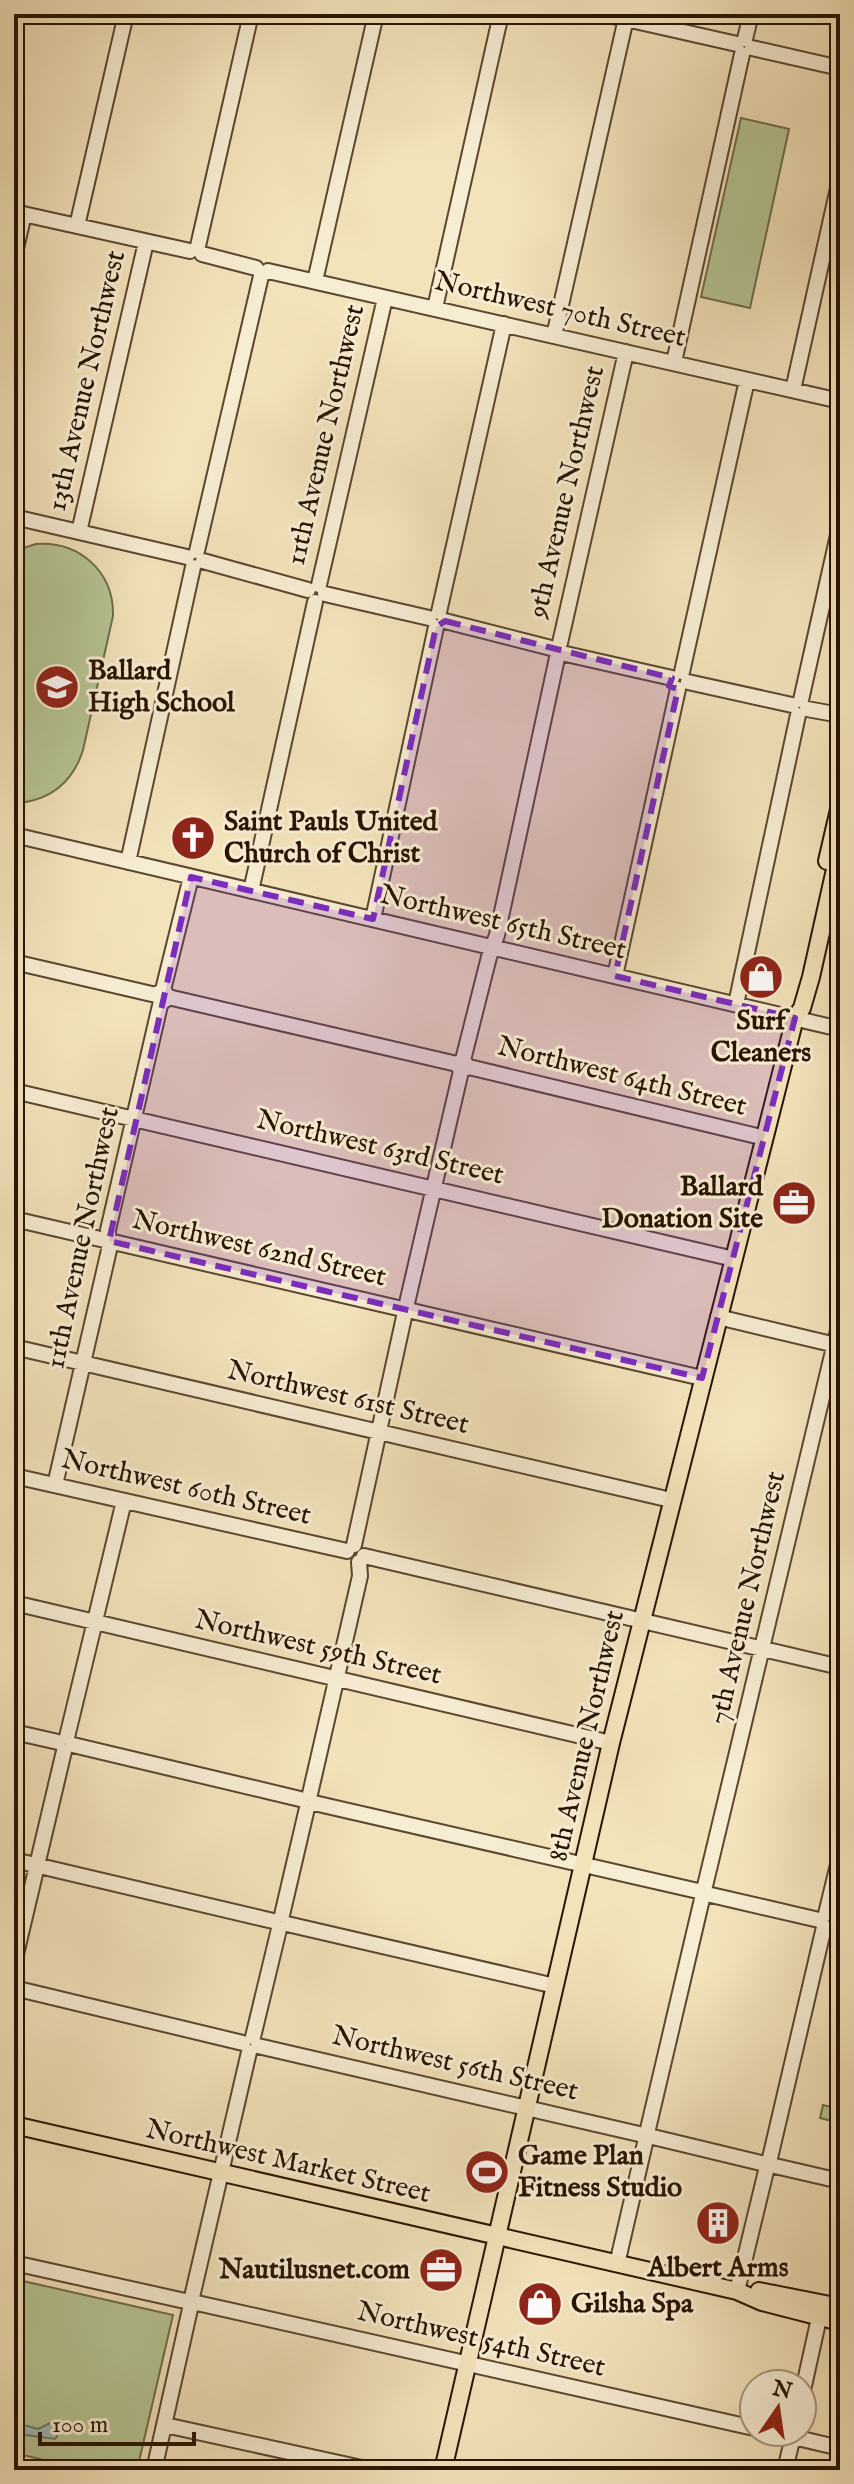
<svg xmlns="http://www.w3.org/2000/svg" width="854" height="2484" font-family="'IM FELL English',serif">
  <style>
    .green { fill: #b6c594; stroke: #6f6c4a; stroke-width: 2 }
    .water { fill: #9dbdb6; stroke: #6e796e; stroke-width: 2 }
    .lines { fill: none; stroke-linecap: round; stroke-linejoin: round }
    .minor-casing { stroke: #5b4730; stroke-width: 18 }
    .major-casing { stroke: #281301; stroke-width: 20 }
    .minor { stroke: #f7edd3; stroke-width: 14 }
    .major { stroke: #f3e3bb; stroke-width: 16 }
    .marked { fill: #7b2cbf; fill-opacity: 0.2; stroke: #7b2cbf; stroke-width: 6; stroke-dasharray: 16 10; stroke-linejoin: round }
    .labels { text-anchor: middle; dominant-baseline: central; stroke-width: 6; stroke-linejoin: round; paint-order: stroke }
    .street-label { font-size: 28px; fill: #281301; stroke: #f7edd3 }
    .poi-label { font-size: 28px; font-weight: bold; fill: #281301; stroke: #f7edd3; text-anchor: start }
  </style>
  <rect width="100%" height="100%" fill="#f3e3bb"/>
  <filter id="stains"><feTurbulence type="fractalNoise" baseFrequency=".0025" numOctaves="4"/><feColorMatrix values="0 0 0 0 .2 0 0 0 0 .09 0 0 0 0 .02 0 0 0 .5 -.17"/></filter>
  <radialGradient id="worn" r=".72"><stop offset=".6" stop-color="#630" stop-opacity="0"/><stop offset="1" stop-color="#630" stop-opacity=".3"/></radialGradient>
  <path class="green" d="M741 118 789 129 750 308 701 297Z
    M36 544C80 541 114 572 113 616L83 750C73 782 50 801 16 803L14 802V551Z
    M823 2105 840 2109V2123L820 2118Z
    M14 2279 173 2315 137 2470H86L14 2453Z"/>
  <path class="water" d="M52 2422 58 2425 60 2432 55 2439 19 2434 14 2429 16 2423 38 2429Z"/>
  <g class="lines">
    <g class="minor-casing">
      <path id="minor" d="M604 14 737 44
        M745 39 751 14
        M752 48 840 68
        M14 212 190 251
        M77 226 126 14
        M198 246 251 14
        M202 254 256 268
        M14 257 24 214
        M268 271 840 401
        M315 281 376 14
        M435 308 501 14
        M554 336 627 14
        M674 362 742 54
        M793 390 840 179
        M14 517 187 557
        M79 532 146 242
        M197 551 261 276
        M203 561 308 590
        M319 585 385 298
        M325 594 429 618
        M439 612 504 324
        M445 621 551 648
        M560 643 626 352
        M566 654 672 678
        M682 672 747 380
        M688 682 792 705
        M801 700 840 526
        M807 709 840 715
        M14 835 840 1029
        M128 862 193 567
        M251 891 315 602
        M373 919 436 627
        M14 962 156 995 163 990 167 995 164 1001
        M615 976 678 689
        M163 990 191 877
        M168 997 457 1064
        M736 1004 798 715
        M463 1060 489 957 497 935 557 658
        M468 1067 461 1071 457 1064 463 1060 468 1067 473 1068 765 1138
        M14 1091 734 1259
        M14 1219 398 1308
        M407 1303 461 1071
        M412 1311 702 1378
        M718 1317 840 1346
        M14 1347 671 1500
        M14 1476 347 1551
        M55 1485 109 1250 108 1230 161 1001
        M354 1545 404 1317
        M364 1556 840 1667
        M14 1603 611 1743
        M14 1732 58 1742
        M67 1737 124 1501
        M73 1745 300 1799
        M310 1794 360 1576 359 1562
        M314 1803 698 1891
        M14 1860 273 1921
        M705 1886 840 1322
        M711 1895 819 1920
        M826 1914 840 1856
        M282 1915 307 1808
        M287 1924 555 1986
        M14 1963 64 1751
        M14 1988 243 2043
        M253 2037 279 1929
        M258 2046 639 2134
        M648 2129 702 1899
        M653 2137 761 2163
        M770 2158 824 1927
        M775 2166 840 2181
        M14 2263 185 2301
        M617 2264 645 2143
        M737 2291 766 2171
        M192 2297 249 2052
        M197 2303 754 2428
        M802 2395 819 2318
        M165 2425 371 2470
        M772 2432 840 2448
        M154 2470 190 2309
        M785 2470 794 2432"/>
    </g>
    <g class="major-casing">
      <path id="major" d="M827 861 840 805
        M14 2125 737 2291 762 2302 840 2322
        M759 2291 840 2307
        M443 2470 611 1743 795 1018 802 1008 811 977 840 847"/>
    </g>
    <use href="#minor" class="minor"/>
    <use href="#major" class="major"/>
  </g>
  <path class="marked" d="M445 621 672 678 669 686 678 689 615 976 795 1018 702 1378 109 1241 191 877 373 919 436 627Z"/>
  <defs>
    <g id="school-disc" transform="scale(2.3)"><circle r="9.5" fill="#8f2418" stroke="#f7edd3"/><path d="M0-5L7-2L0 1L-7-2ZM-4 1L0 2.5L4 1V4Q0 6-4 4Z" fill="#fff"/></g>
    <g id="church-disc" transform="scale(2.3)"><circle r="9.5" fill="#8f2418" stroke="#f7edd3"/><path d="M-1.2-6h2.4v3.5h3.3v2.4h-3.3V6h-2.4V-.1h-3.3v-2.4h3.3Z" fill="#fff"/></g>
    <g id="shop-disc" transform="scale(2.3)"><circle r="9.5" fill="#8f2418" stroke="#f7edd3"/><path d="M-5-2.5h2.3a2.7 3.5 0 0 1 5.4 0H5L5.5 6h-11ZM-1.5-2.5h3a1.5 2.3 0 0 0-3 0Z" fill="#fff"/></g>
    <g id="office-disc" transform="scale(2.3)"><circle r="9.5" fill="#8f2418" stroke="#f7edd3"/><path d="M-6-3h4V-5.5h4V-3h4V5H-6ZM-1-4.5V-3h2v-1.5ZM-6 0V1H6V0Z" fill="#fff"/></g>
    <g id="stadium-disc" transform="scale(2.3)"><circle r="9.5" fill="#8f2418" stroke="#f7edd3"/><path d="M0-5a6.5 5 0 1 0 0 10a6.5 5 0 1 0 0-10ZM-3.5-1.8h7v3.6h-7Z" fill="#fff"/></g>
    <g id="building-disc" transform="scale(2.3)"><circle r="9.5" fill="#8f2418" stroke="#f7edd3"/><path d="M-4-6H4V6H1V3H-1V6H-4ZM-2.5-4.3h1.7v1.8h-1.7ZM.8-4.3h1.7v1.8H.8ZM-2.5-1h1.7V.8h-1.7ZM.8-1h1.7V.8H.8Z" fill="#fff"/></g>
  </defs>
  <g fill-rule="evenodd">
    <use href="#school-disc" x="57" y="687"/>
    <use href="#church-disc" x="193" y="838"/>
    <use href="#shop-disc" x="761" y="977"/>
    <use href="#office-disc" x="794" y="1203"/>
    <use href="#stadium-disc" x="487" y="2172"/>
    <use href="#building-disc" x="718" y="2223"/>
    <use href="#office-disc" x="441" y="2270"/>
    <use href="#shop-disc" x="540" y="2304"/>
  </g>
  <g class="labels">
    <g class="street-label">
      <text transform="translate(560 310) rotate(13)">Northwest 70th Street</text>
      <text transform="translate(87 381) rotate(-77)">13th Avenue Northwest</text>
      <text transform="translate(326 435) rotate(-77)">11th Avenue Northwest</text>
      <text transform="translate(567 492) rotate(-77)">9th Avenue Northwest</text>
      <text transform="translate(503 923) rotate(13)">Northwest 65th Street</text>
      <text transform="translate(622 1077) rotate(14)">Northwest 64th Street</text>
      <text transform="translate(380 1148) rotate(13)">Northwest 63rd Street</text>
      <text transform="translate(83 1238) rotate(-78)">11th Avenue Northwest</text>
      <text transform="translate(259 1249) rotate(13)">Northwest 62nd Street</text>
      <text transform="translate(348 1398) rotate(13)">Northwest 61st Street</text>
      <text transform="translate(186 1488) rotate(13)">Northwest 60th Street</text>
      <text transform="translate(748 1598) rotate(-77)">7th Avenue Northwest</text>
      <text transform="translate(318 1648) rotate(13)">Northwest 59th Street</text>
      <text transform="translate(587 1736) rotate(-77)">8th Avenue Northwest</text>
      <text transform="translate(455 2064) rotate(13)">Northwest 56th Street</text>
      <text transform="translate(288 2162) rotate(13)">Northwest Market Street</text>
      <text transform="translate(481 2340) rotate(13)">Northwest 54th Street</text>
    </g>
    <g class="poi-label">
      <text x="88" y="671">Ballard<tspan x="88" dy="32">High School</tspan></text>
      <text x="224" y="822">Saint Pauls United<tspan x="224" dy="32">Church of Christ</tspan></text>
      <text x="761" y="1021" text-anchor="middle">Surf<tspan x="761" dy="32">Cleaners</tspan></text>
      <text x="763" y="1187" text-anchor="end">Ballard<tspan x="763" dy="32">Donation Site</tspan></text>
      <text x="518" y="2156">Game Plan<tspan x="518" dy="32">Fitness Studio</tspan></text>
      <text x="718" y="2268" text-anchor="middle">Albert Arms</text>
      <text x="410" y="2270" text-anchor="end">Nautilusnet.com</text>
      <text x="571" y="2304">Gilsha Spa</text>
    </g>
  </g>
  <rect width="854" height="2484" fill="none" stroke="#f3e3bb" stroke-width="48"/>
  <rect x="16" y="16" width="822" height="2452" fill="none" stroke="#281301" stroke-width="4"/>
  <rect x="24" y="24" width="806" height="2436" fill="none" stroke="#281301" stroke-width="2"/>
  <g transform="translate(778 2408) rotate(13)"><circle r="38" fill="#f7edd3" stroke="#a4967f" stroke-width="2"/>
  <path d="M0-6L14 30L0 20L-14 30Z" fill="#8f2418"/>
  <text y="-12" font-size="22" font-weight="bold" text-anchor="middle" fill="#281301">N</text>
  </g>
  <path d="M40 2432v12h154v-12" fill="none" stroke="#281301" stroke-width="4"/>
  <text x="52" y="2432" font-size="24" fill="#281301" stroke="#f7edd3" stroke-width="6" paint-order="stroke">100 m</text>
  <rect width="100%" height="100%" filter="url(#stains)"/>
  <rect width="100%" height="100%" fill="url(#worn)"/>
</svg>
